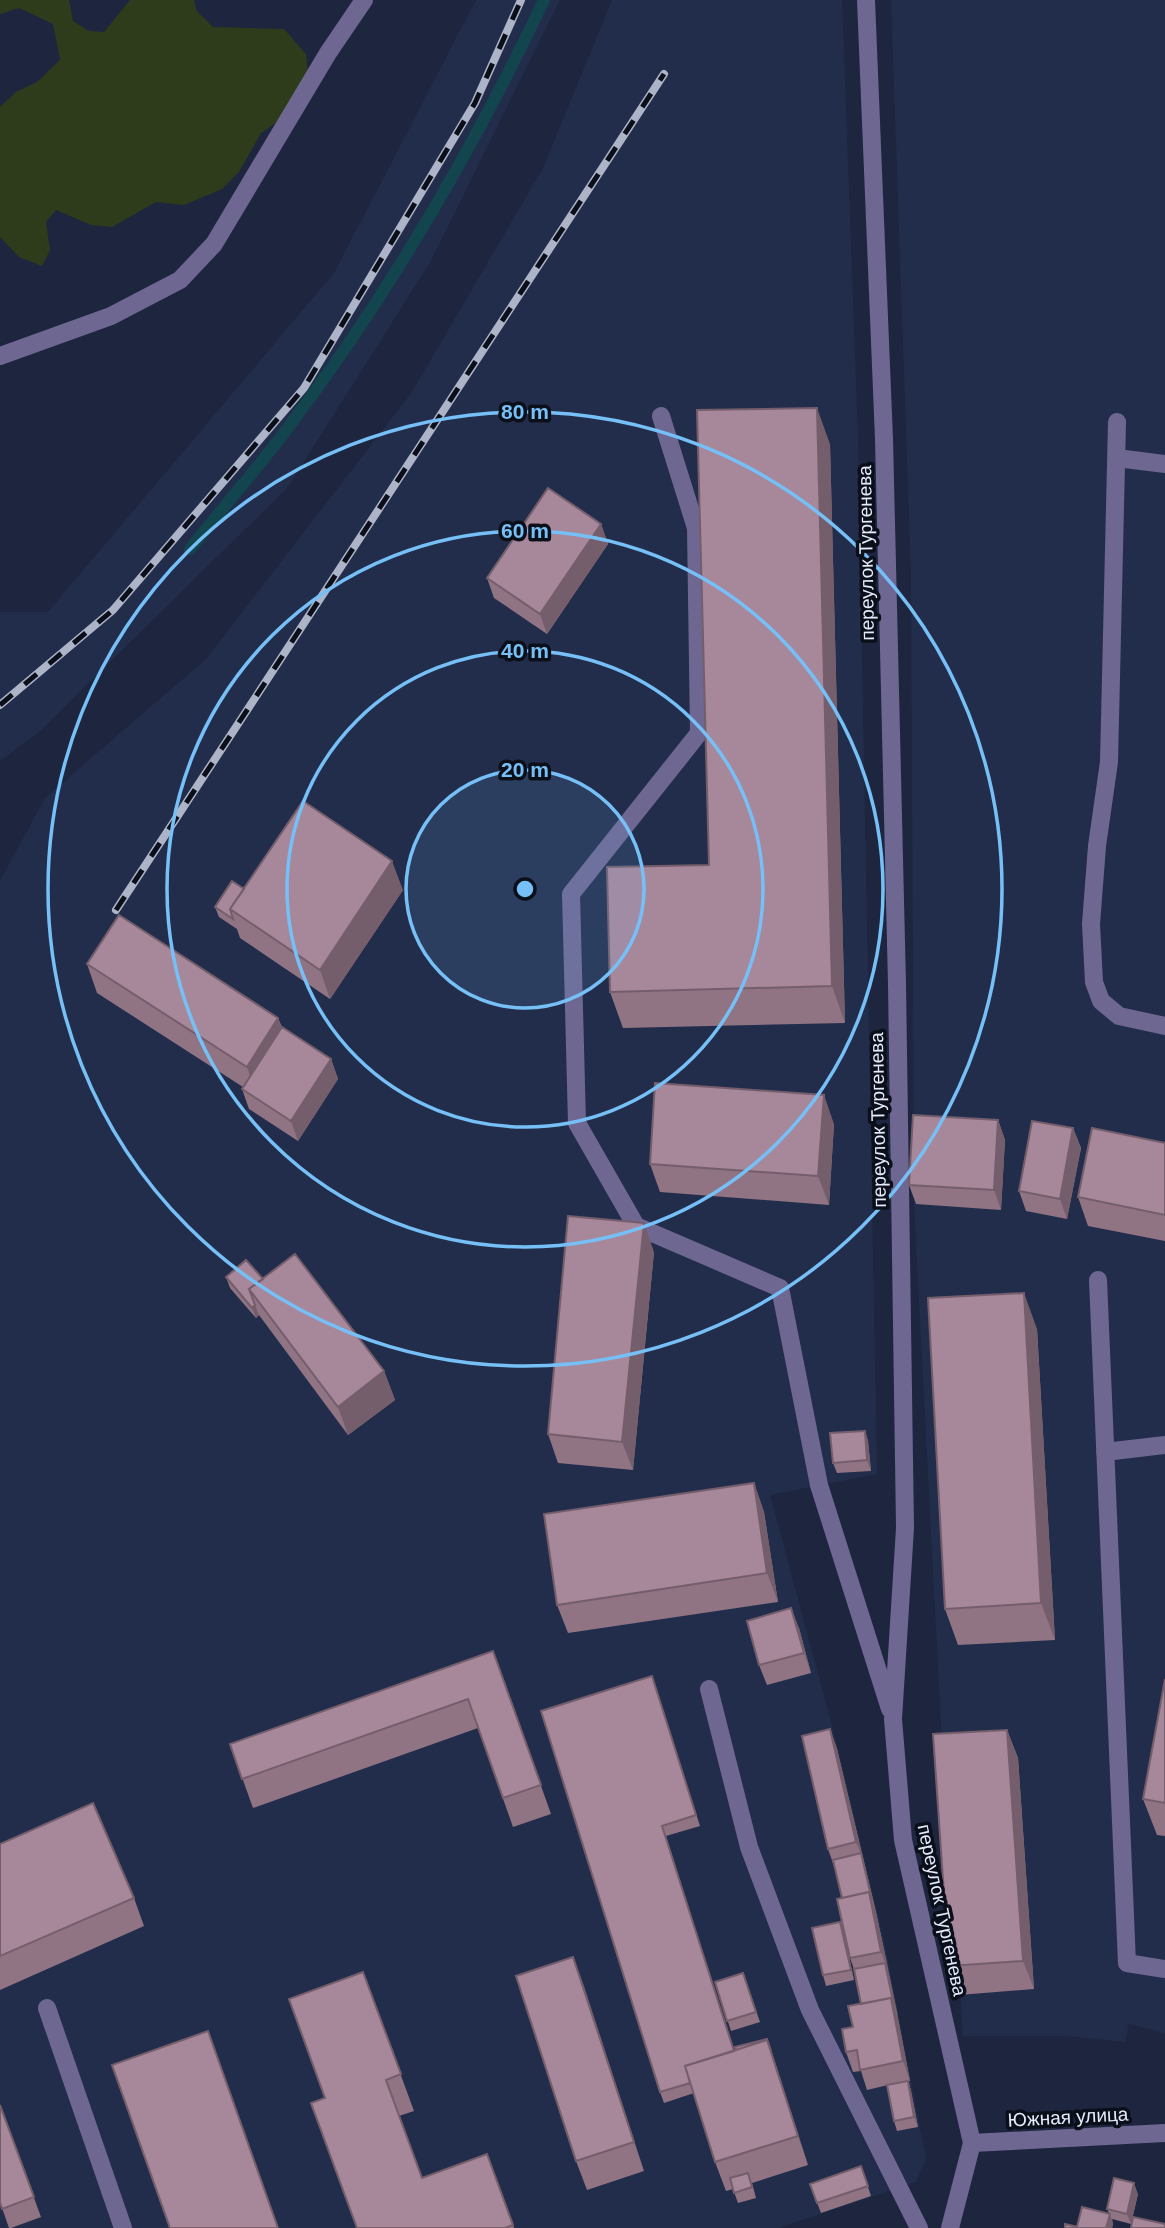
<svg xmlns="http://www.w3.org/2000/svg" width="1165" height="2228" font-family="Helvetica,sans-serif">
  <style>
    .built { fill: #222d4b }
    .green { fill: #2f3c1b }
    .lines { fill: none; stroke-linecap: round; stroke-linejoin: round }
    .stream { stroke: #12454d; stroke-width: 12 }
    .minor { stroke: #6e6792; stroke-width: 18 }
    .rail-casing { stroke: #adb4c7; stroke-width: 8 }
    .rail { stroke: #0b0f1a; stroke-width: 5; stroke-dasharray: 16; stroke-linecap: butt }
    .wall { fill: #907484 }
    .shaded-wall { fill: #755e6c }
    .building { fill: #a7879a; stroke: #755e6c; stroke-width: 2 }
    .ring { fill: none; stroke: #76c0f7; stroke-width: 3.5 }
    .labels { text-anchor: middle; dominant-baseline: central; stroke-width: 7; stroke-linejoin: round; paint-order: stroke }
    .street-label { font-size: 19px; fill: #e4ebfc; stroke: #0b0f1a }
    .centre { fill: #76c0f7; stroke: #0b0f1a; stroke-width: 3.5 }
    .ring-label { font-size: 21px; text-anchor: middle; font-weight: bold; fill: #76c0f7; stroke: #0b0f1a; stroke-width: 7; stroke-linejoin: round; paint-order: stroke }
  </style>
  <rect width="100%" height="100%" fill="#1d263e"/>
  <path class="built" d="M476 0H560L429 264 288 487 39 732 0 761V612H48L334 273Z
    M612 0H842L858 436 877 1474 770 1495 838 1748 885 1945 926 2159 916 2182 778 2228H0V881L45 798 206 659 412 392 543 168Z
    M891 0H1165V2033L1129 2024 1125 2042 1067 2036H963L943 1763 914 1204 911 574Z"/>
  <path class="green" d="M0 0H69L73 21 89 31 104 32 130 0H194L197 11 213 27 284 29 306 54 308 73 279 121 261 133 239 172 222 189 184 205 156 202 112 227 91 225 56 210 46 222 50 250 42 266 19 257 0 237V107L16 92 37 82 60 60 53 24 19 8 0 14Z"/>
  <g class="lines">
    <path class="stream" d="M190 549C221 510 254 472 284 433 386 299 472 152 544 0"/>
    <path class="minor" d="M866 0 884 439 897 984 905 1528 893 1719 903 1840 972 2143 950 2228
      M0 356 111 316 180 280 214 244 328 53 364 0
      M661 416 696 528 699 733 571 894 577 1123 636 1226 780 1288 819 1485 890 1709
      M1117 422 1109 762 1097 846 1091 924 1094 982 1101 1001 1119 1016 1165 1026
      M1117 458 1165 464
      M1098 1280 1127 1963 1165 1969
      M1105 1452 1165 1445
      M709 1689 749 1847 810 2010 919 2228
      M47 2008 123 2228
      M972 2143 1165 2133"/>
    <g class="rail-casing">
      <path id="rail" d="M0 705 113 610 304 388 475 103 521 0
        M116 910 664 74"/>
    </g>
    <use href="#rail" class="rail"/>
  </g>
  <path class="wall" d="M830 444 845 1023 623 1028 610 992 709 865Z
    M601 524 608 544 547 634 494 598 487 578Z
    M244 889 403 890 330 999 240 938 237 929 219 917 215 907Z
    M87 964 278 1018 282 1027 331 1059 338 1079 298 1141 249 1109 242 1089 243 1087 97 993Z
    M998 1120 1005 1140 1001 1210 916 1204 909 1185Z
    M834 1124 829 1205 660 1192 650 1164Z
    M1073 1128 1081 1148 1067 1219 1026 1211 1019 1191Z
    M1165 1143V1241L1088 1226 1078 1197Z
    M654 1252 633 1470 558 1463 548 1434Z
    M226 1277 263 1279 384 1371 395 1400 348 1435 259 1315 256 1318 230 1288Z
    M1037 1329 1055 1640 958 1645 945 1609Z
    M865 1431 868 1441 871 1471 837 1473 833 1463Z
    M754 1483 764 1512 778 1602 568 1633 557 1605Z
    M799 1628 811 1673 767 1685 759 1665Z
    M493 1651 551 1814 513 1827 478 1728 253 1808 230 1744Z
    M652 1676 700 1826 666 1836 734 2051 767 2039 808 2165 752 2183 756 2198 738 2203 733 2189 726 2191 715 2162 694 2093 664 2103 660 2092Z
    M1165 1679V1836L1157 1835 1143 1799Z
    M830 1729 837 1749 876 1912 898 2018 910 2081H908L911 2091 918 2127 897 2131 894 2121 888 2085 867 2090 861 2071 853 2072 846 2052 853 2027 861 2004 854 1969 850 1958 842 1898 835 1869 828 1849Z
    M1007 1730 1018 1758 1034 1989 959 1995 949 1966Z
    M0 1844 134 1898 144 1926 0 1990Z
    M840 1922 844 1933 854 1980 826 1986 823 1975Z
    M573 1957 644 2171 587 2190 576 2161Z
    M363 1972 414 2111 399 2116 422 2178 487 2154 514 2228H357L325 2098Z
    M743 1973 760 2022 731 2031 715 1982Z
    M0 2105 41 2217 11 2228H9L0 2202Z
    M861 2166 871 2196 821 2213 810 2184Z
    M1138 2194 1131 2224 1112 2219 1113 2224 1112 2228H1065L1077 2227 1109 2213 1107 2209Z"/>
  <path class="shaded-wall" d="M817 408 830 444 845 1023 832 986Z
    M601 524 608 544 547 634 540 614Z
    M392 861 403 890 330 999 320 970Z
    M278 1018 289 1047 257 1096 247 1067Z
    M331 1059 338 1079 298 1141 291 1121Z
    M824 1095 834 1124 829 1205 818 1176Z
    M998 1120 1005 1140 1001 1210 994 1190Z
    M1073 1128 1081 1148 1067 1219 1060 1199Z
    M644 1223 654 1252 633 1470 622 1442Z
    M1024 1293 1037 1329 1055 1640 1041 1603Z
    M255 1305 259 1315 256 1318 252 1308Z
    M384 1371 395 1400 348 1435 338 1407Z
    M865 1431 868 1441 871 1471 867 1460Z
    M754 1483 764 1512 778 1602 767 1573Z
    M791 1608 799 1628 811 1673 804 1653Z
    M830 1729 837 1749 875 1911 872 1900 862 1857 856 1842Z
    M1007 1730 1018 1758 1034 1989 1023 1961Z
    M869 1892 876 1912 889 1972 881 1952Z
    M840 1922 844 1933 854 1980 851 1970Z
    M573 1957 584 1986 644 2171 634 2142Z
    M885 1963 889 1973 898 2016 894 2006Z
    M891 1998 898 2018 910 2081 903 2061Z
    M767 2039 771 2049 808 2165 798 2136Z
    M908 2081 911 2091 918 2127 914 2117Z
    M1134 2183 1138 2194 1131 2224 1127 2214Z
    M1110 2214 1113 2224 1112 2228H1106Z"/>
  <path class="building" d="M817 408 832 986 610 992 607 867 709 865 697 410Z
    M548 488 601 524 540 614 487 578Z
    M303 801 392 861 320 970 230 909Z
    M232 881 244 889 230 909 233 919 215 907Z
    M119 915 278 1018 247 1067 87 964Z
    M282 1027 331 1059 291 1121 242 1089Z
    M655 1083 824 1095 818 1176 650 1164Z
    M913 1115 998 1120 994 1190 909 1185Z
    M1032 1121 1073 1128 1060 1199 1019 1191Z
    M1092 1128 1165 1143V1215L1078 1197Z
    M568 1216 644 1223 622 1442 548 1434Z
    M295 1254 384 1371 338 1407 249 1289Z
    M246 1260 263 1279 249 1289 255 1305 252 1308 226 1277Z
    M1024 1293 1041 1603 945 1609 928 1298Z
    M865 1431 867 1460 833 1463 830 1433Z
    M754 1483 767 1573 557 1605 544 1514Z
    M791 1608 804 1653 759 1665 747 1621Z
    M493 1651 541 1785 503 1798 468 1699 242 1779 230 1744Z
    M652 1676 696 1815 662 1826 734 2051 685 2066 690 2083 660 2092 541 1711Z
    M1165 1679V1803L1143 1799Z
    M830 1729 856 1842 828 1849 802 1736Z
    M1007 1730 1023 1961 949 1966 933 1734Z
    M93 1803 134 1898 0 1956V1844Z
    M861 1853 872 1900 869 1892 842 1898 833 1860Z
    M869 1892 881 1952 850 1958 837 1899Z
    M840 1922 851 1970 823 1975 812 1928Z
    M573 1957 634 2142 576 2161 516 1976Z
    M885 1963 894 2006 891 1998 861 2004 854 1969Z
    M363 1972 401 2074 386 2080 422 2178 487 2154 513 2225 505 2228H357L311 2103 325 2098 289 1999Z
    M743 1973 756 2012 727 2021 715 1982Z
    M891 1998 903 2061 860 2070 857 2050 846 2052 842 2029 853 2027 848 2006Z
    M208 2031 278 2228H170L112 2065Z
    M767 2039 771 2051 767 2040 736 2050 735 2047Z
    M767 2040 798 2136 715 2162 685 2066Z
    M908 2081 914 2117 894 2121 887 2085Z
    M0 2105 34 2197 2 2209 0 2202Z
    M861 2166 868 2186 817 2203 810 2184Z
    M748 2173 752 2187 734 2193 730 2178Z
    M1114 2178 1134 2183 1127 2214 1107 2209Z
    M1082 2207 1110 2214 1106 2228H1082L1077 2227Z
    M1133 2217 1165 2224V2228H1131Z
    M1065 2224 1082 2228H1065Z"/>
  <circle cx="525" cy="889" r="119" fill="#76c0f7" fill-opacity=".12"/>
  <g class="ring">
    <circle cx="525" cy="889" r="119"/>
    <circle cx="525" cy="889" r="238"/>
    <circle cx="525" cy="889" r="358"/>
    <circle cx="525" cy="889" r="477"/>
  </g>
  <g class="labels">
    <g class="street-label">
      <text transform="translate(866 553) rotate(-91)">переулок Тургенева</text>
      <text transform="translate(878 1120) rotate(-91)">переулок Тургенева</text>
      <text transform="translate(942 1910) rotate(78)">переулок Тургенева</text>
      <text transform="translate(1068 2117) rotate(-3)">Южная улица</text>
    </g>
  </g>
  <circle cx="525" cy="889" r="10" class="centre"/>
  <g class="ring-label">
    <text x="525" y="419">80 m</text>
    <text x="525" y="538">60 m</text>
    <text x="525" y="658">40 m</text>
    <text x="525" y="777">20 m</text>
  </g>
</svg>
